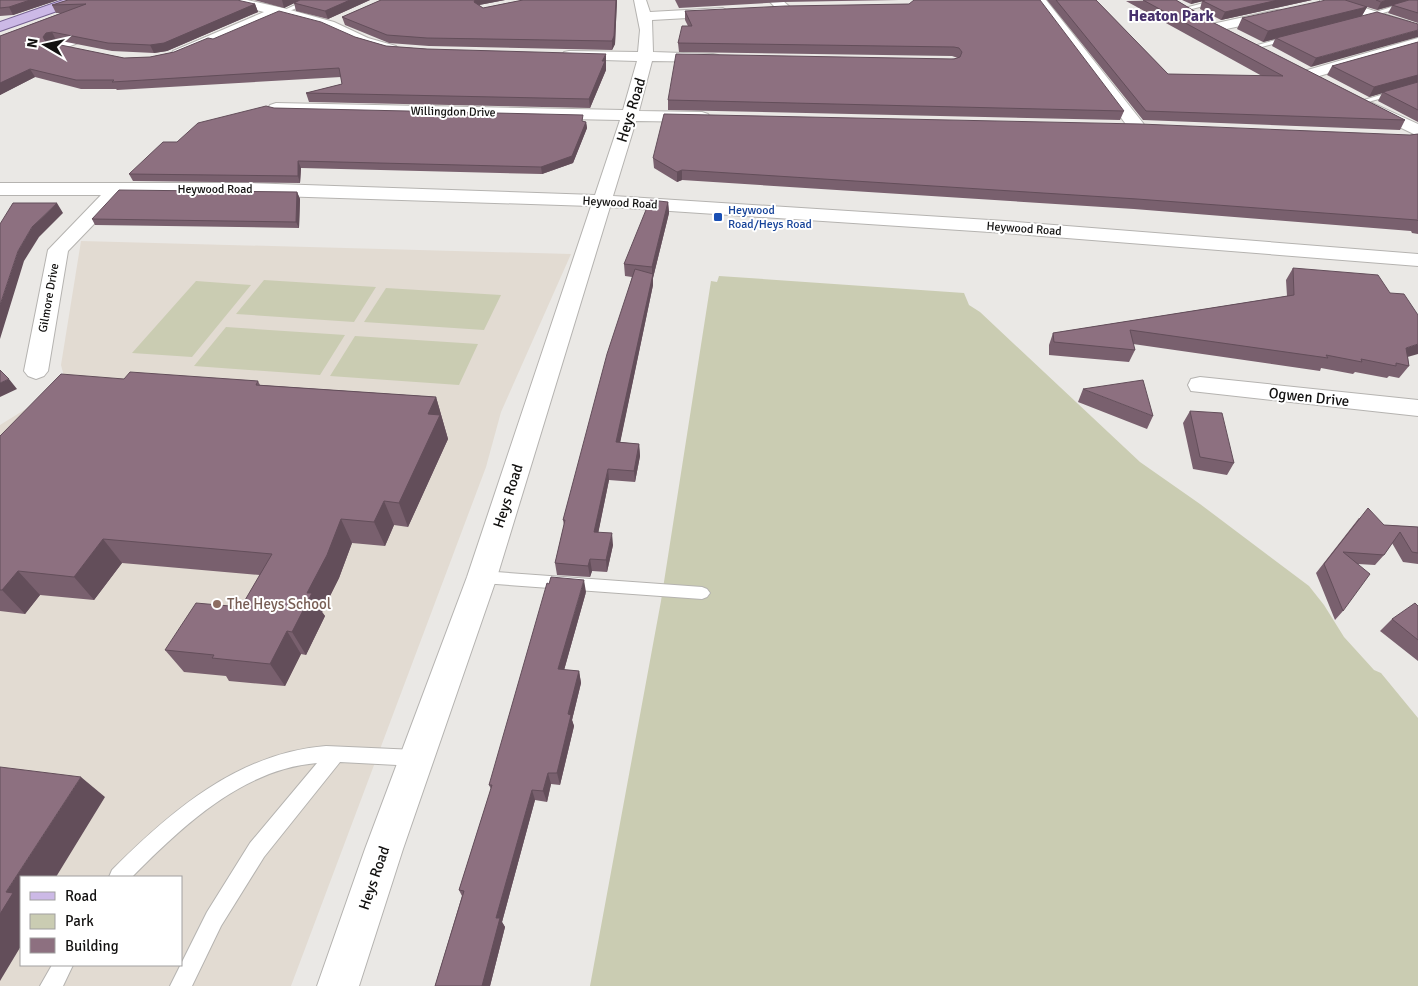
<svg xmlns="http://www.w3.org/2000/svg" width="1418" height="986" font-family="Signika,sans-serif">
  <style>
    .built { fill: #e2dbd2; fill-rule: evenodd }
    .green { fill: #caccb2 }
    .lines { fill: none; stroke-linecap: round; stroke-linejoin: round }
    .lane-casing { stroke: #b5b3b0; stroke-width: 2 }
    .street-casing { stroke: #b5b3b0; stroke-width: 2 }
    .primary-casing { stroke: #756090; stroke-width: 2 }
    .lane { fill: #fff; fill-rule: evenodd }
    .street { fill: #fff; fill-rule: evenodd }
    .primary { fill: #ccb9e6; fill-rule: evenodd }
    .wall { fill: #79606e }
    .shaded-wall { fill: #634e5a }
    .building { fill: #8d7080; stroke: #634e5a }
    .transit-dot { fill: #1a4fb4; stroke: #fff; stroke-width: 2 }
    .education-dot { fill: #8d6e63; stroke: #fff; stroke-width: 2 }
    .labels { text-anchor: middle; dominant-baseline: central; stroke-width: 4; stroke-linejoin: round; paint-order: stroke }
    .far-street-label { font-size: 12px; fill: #131211; stroke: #fff }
    .far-transit-label { font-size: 12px; fill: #164399; stroke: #fff; text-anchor: start }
    .street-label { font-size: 15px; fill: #131211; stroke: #fff }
    .education-label { font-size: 15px; fill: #785e54; stroke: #fff; text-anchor: start }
    .far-district-label { font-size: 16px; font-weight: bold; fill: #48316c; stroke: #fff }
  </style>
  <rect width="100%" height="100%" fill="#eae8e5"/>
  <path class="built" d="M81 241 571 254 501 412 486 467 291 986H0V425L66 384 61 365ZM21 877H181V965H21Z"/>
  <path class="green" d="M719 276 964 293 969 305 980 312 1140 462 1200 504 1309 586 1324 605 1344 637 1374 670 1381 673 1418 718V986H590L661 601 711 281 717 282Z
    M264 280 376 287 354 322 236 314Z
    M196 281 251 285 192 357 132 353Z
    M386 288 501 295 484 330 364 322Z
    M226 327 345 335 320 375 194 366Z
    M355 336 478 344 459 385 330 376Z"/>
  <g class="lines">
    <g class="lane-casing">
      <path id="lane" d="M306 0H315L285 13 280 12Z
        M1215 0H1227L1184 11 1181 9Z
        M1407 2 1409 3V5L1383 13 1367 21 1362 20 1379 11Z
        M1290 36 1292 37V39L1254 49 1250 47Z
        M1418 84V88L1361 104 1357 102Z
        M482 571 702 587 707 589 710 593 707 597 702 599 482 583 477 581 475 577 477 573Z
        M326 746 416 750 422 752 425 758 422 764 416 766 340 762 264 857 221 926 192 986H170L207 912 250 843 317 763C243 769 182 826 132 877H109L112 870C171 811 238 753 326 746Z
        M52 965H73L63 986H40Z"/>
    </g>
    <g class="street-casing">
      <path id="street" d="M226 0H247L283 8 334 22 368 38 396 46 398 49 396 52 391 53 358 44 324 28 278 16 183 57H173L171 54 173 51 264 12 227 3Z
        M634 0H646L650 12 723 8 730 12 723 16 652 20 653 52 713 54 718 55 720 58 718 61 713 62 652 61 639 111 702 112 708 114 710 117 708 120 702 122 636 121 613 196 1005 221 1418 254V266L1005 233 610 207 497 577 403 849 359 986H317L365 849 467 577 591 206 249 195H122L68 251 48 371 44 376 36 379 28 376 24 371 48 250 101 195H0V183H249L595 195 620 120 276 113 270 111 268 108 270 105 276 103 623 110 637 61 569 59 564 58 562 55 564 52 569 51 638 52 640 30Z
        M768 0H782L791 8 789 11H779Z
        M1033 0H1046L1143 123 1145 127 1143 131H1131Z
        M1320 0H1339L1410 22 1412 25 1410 28H1400L1321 3Z
        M1277 10 1282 11 1284 14 1282 17 1217 31 1210 27 1212 24Z
        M73 36 78 37 80 40 78 43 39 58 34 57 32 54 34 51Z
        M1418 38V47L1309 79 1304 77 1301 74 1304 71Z
        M1370 102 1418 124V136L1364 110 1362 107 1364 104Z
        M1200 377 1418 400V416L1191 391 1188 385 1191 379Z"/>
    </g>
    <g class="primary-casing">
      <path id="primary" d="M63 0H81L80 3 0 31V22Z"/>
    </g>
    <use href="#lane" class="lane"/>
    <use href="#street" class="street"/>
    <use href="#primary" class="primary"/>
  </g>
  <path class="wall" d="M0 0H58L13 15 0 16Z
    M68 0 255 4 258 12 167 51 154 53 112 51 56 40 51 41 49 43 124 58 150 57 174 52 213 39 355 37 386 46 606 62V70L590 108 309 102 306 93 342 84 341 77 117 90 116 89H81L35 77 0 95V36L61 13H56L52 5Z
    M254 0H370L328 19 296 11 294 3 284 8Z
    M381 0H505L479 5 483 8 523 0H617L615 44 612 50 429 46 389 43 345 25 342 17Z
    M675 0H899L784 2 679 8Z
    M1047 0H1096L1168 74 1262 76 1126 1 1176 0 1214 23 1405 120 1400 130 1143 120Z
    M1182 0H1312L1221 20 1200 9 1202 1 1191 4Z
    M1345 0H1418V23L1388 13 1392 6 1377 10 1367 7 1362 16 1311 67 1272 46 1275 39 1263 42 1237 29 1242 18Z
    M909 4 1124 111 1120 120 668 110V100L958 58 952 56 679 52 678 43 688 26 685 20V11Z
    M1418 42V122L1378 101 1382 93 1369 97 1327 75 1332 66Z
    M274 108 586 122 587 128 573 163 542 174 301 168 300 183 133 181 129 174 177 142Z
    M1418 134V234L1412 233 1411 231 1134 209 682 180 677 182 654 168 653 158 1410 135Z
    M297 192 300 199 299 228 95 225 92 219Z
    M668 202 669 213 653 278V285L620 442 639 444 640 456 635 482 609 480 598 533 613 545 607 572 592 571 590 577 557 575 555 563 564 525 563 520 632 277 625 276 624 264Z
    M1293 268 1408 357 1409 366 1399 378 1389 376 1387 378 1355 372 1353 374 1321 368 1320 371 1133 344 1135 350 1129 362 1049 355V345L1053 333 1287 296 1286 280Z
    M124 379 258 381 260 385 436 397 448 439 408 527 394 525 385 546 352 543 339 578 322 612 325 616 306 655 301 654 285 686 229 681 226 676 184 672 165 650 241 607 260 575 122 563 94 600 40 595 25 614 0 611V436Z
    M1083 389 1153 416 1147 429 1078 402Z
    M1190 411 1234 463 1227 475 1193 469 1183 423Z
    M1359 518 1384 525 1418 527V564L1403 562 1392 543 1384 555 1375 565 1358 564 1343 611 1335 620 1316 573Z
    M586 592 564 670 579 671 581 683 572 720 574 726 560 785 551 784 547 802 535 800 502 922 505 927 490 986H435L462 896 459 890 491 789 489 785Z
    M1418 606V661L1380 631 1392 619Z"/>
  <path class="shaded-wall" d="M30 0H58L13 15 9 7Z
    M282 0H301L284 8Z
    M350 0H370L328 19 325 11Z
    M475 0H505L479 5 474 2Z
    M616 0H617L615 44 612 50V41Z
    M1192 0H1208L1191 4Z
    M1278 0H1312L1221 20 1225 12Z
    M1387 0H1407L1406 1 1377 10 1381 2Z
    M255 4 258 12 167 51 154 53 150 45Z
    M1367 7 1361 17 1276 38 1275 39 1263 42 1268 31Z
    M1418 30V37L1311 67 1316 58Z
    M52 32 56 40 51 41 47 45 43 37 46 33Z
    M606 54V70L590 108 589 99 602 61Z
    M30 69 35 77 0 95V83Z
    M1418 75V83L1369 97 1374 87Z
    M586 122 587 128 573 163 542 174 541 167Z
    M298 161 301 168 300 183 298 176Z
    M682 170V180L677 182V172Z
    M297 192 300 199 299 228 296 222Z
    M668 202 669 213 653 278V285L618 453 616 442 652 275V267Z
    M57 203 63 213 39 237 24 261 0 339V305L18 251 32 227Z
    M1418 344V354L1397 360 1406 348Z
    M9 379 17 389 0 397V383Z
    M436 397 448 439 408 527 399 503 428 414Z
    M639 444 640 456 635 482 634 471Z
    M608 469 609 480 596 544 594 532Z
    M384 501 394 525 385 546 374 522Z
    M341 519 352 543 339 578 322 612 325 616 306 655 292 632 307 593Z
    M612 533 613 545 607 572 606 560Z
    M103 539 122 563 94 600 74 577Z
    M590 559 592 571 590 577 588 566Z
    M18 571 40 595 25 614 2 590Z
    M584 580 586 592 561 681 558 669Z
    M287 631 301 654 285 686 270 664Z
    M579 671 581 683 572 720 574 726 560 785 557 773 568 714Z
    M548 773 551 784 547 802 543 791Z
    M81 777 105 797 56 877H21V946L0 981V914L6 892Z
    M532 790 535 800 502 922 505 927 490 986H482L496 918Z"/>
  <path class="building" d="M0 0H30L9 7 0 8Z
    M68 0H237L255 4 164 43 150 45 108 43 52 32 46 33 43 37 46 42 124 58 150 57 174 52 208 38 213 39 279 11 321 22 355 37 386 46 427 49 606 54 602 61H605L589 99 306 93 342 84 339 68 112 82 114 80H76L30 69 0 83V36L86 4 52 5Z
    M300 0H350L325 11 294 3Z
    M381 0H475L474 2 483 8 523 0H616L614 36 612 41 427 38 387 35 342 17Z
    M914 0H1040L1124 111 668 100 676 54 954 59 960 57 962 52 959 48 954 47 678 43 682 26H692L685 11 785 6 909 4Z
    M1056 0H1096L1168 74 1283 76 1143 0H1176L1214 23 1405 120 1146 111Z
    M1205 0H1278L1225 12 1203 1Z
    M1326 0H1345L1367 7 1268 31 1242 18Z
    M1376 0H1387L1381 2Z
    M1409 0H1418V13L1392 5Z
    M1377 12 1418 24V30L1316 58 1276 38Z
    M1418 42V75L1374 87 1332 66Z
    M1418 82V110L1383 92Z
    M266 106 274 108 583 115 582 121 586 122 572 156 541 167 298 161V176L129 174 163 142H177L198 123Z
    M664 114 1140 124 1410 135 1418 134V221L1417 220 1137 199 682 170 677 172 653 158Z
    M119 190 297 192 296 222 92 219Z
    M650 200 668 202 652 267 624 264Z
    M13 203H57L32 227 18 251 0 305V224Z
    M1293 268 1378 275 1390 293 1404 294 1418 315V344L1406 348 1409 366 1396 363V366L1361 359 1362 362 1326 355 1328 358 1130 330 1135 350 1054 342 1053 333 1294 295Z
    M635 269 653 274 616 442 639 444 634 471 608 469 594 532 612 533 606 560 590 559 588 566 555 563 565 520H563L607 354Z
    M0 370 9 379 0 383Z
    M130 372 258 381 256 385 436 397 428 414 440 415 399 503 384 501 374 522 341 519 327 555 307 593H312L292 632 287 631 270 664 212 658 214 655 165 650 196 603 241 607 272 554 103 539 74 577 18 571 2 590H0V436L61 374 124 379Z
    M1143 380 1153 416 1083 389Z
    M1190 411 1222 413 1234 463 1200 457Z
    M1368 508 1384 525 1418 527V553L1412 552 1400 532 1384 555 1343 552 1370 574 1343 611 1324 564Z
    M551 577 584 580 558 669 579 671 568 714 571 715 557 773H548L543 791 532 790 496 918H500L482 986H435L464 891 459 890 492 785H489L547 583 549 584Z
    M1415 603 1418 606V640L1392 619Z
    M0 767 81 777 6 892 13 893 0 914Z"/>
  <rect class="transit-dot" x="713" y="212" width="10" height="10" rx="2.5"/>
  <circle class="education-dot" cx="217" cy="604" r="5"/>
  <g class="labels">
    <g class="far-street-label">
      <text transform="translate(453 112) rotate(1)">Willingdon Drive</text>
      <text x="215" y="189">Heywood Road</text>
      <text transform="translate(620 203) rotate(3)">Heywood Road</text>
      <text transform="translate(1024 229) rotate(4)">Heywood Road</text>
      <text transform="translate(49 298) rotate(-80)">Gilmore Drive</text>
    </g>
    <g class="far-transit-label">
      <text x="728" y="210">Heywood<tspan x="728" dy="14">Road/Heys Road</tspan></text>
    </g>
    <g class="street-label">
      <text transform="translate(631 110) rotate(-73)">Heys Road</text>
      <text transform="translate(1309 397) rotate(6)">Ogwen Drive</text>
      <text transform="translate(508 496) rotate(-72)">Heys Road</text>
      <text transform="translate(374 878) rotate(-71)">Heys Road</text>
    </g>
    <g class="education-label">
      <text x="227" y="604">The Heys School</text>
    </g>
    <g class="far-district-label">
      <text x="1171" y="16">Heaton Park</text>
    </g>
  </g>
  <rect x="20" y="876" width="162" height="90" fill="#ffffff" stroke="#a1a0a0"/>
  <rect x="30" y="892" width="25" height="8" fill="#ccb9e6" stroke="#a1a0a0"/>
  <text x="65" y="901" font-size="15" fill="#131211">Road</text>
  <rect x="30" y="914" width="25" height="15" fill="#caccb2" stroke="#a1a0a0"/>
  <text x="65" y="926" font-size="15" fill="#131211">Park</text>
  <rect x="30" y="938" width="25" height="15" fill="#8d7080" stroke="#a1a0a0"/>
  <text x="65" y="951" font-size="15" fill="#131211">Building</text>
  <g transform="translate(45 45) rotate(279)" stroke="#ffffff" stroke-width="4" paint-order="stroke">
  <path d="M0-4L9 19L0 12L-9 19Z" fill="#131211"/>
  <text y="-8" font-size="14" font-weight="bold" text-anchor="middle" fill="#131211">N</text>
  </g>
</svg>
